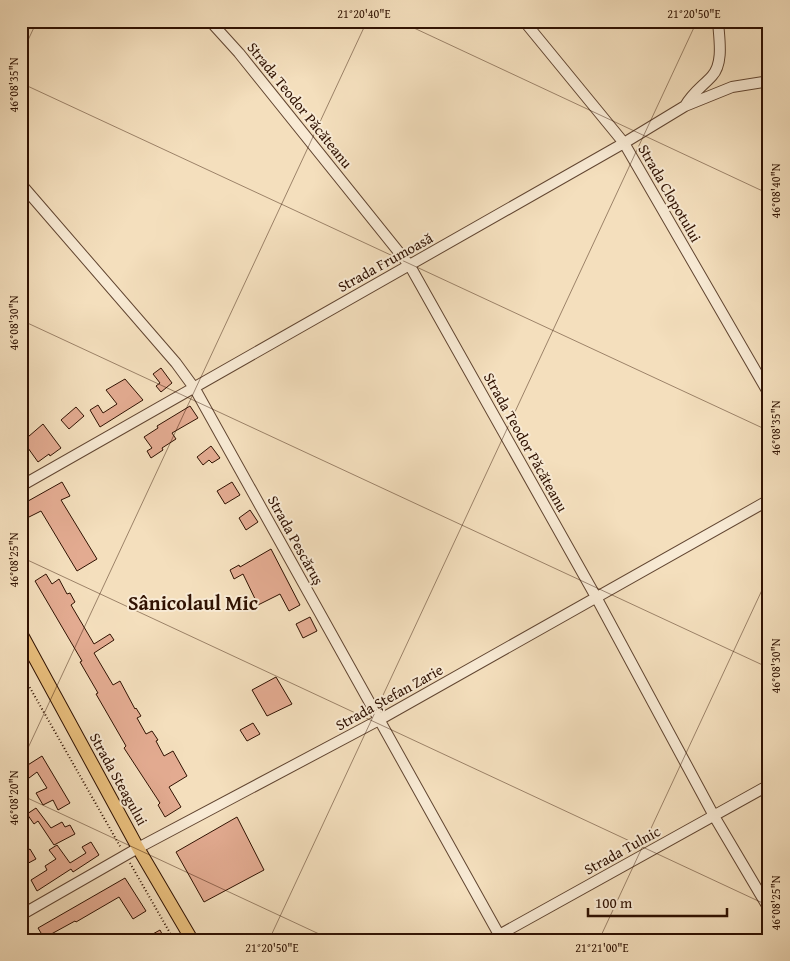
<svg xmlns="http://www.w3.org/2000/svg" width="790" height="961" font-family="'Gentium Book Plus',serif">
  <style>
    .building { fill: #e3ab91; stroke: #301202 }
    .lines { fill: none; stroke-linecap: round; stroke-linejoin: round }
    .minor-casing { stroke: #614531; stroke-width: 12 }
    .major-casing { stroke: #301202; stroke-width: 14 }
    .path { stroke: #301202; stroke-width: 2; stroke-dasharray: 1 2.5; stroke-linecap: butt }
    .minor { stroke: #f8ead4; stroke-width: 10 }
    .major { stroke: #eac07e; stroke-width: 12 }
    .ticks { fill: none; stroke: #301202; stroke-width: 1; stroke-opacity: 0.45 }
    .labels { text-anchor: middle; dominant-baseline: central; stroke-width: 4; stroke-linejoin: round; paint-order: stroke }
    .street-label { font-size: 15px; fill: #301202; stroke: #f8ead4 }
    .district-label { font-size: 20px; font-weight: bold; fill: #301202; stroke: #f8ead4 }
    .neatline { fill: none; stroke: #301202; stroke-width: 2 }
    .ticks-label { font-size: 12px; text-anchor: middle; fill: #301202 }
  </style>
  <rect width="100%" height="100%" fill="#f4dfbd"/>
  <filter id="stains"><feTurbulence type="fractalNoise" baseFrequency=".004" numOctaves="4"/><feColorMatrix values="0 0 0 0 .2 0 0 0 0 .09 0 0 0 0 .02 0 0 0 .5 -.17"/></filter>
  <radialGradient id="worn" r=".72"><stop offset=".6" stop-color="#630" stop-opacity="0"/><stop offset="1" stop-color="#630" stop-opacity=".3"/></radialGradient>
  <path class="building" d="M161 368 172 383 161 392 156 386 160 383 153 374Z
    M125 379 143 400 100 427 90 410 98 405 103 413 117 404 106 390Z
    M190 406 198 418 172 433 176 439 162 448 163 450 151 458 147 451 152 448 144 437 158 428 157 426Z
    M76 407 84 416 69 429 61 420Z
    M43 424 61 448 50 456 49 454 38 462 28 448 21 453V443Z
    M211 446 220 458 212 463 209 460 203 465 197 457Z
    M62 482 70 496 61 500 97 559 77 571 41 511 21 521V505Z
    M232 482 240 495 225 504 217 491Z
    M250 510 258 522 246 530 239 518Z
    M271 549 300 605 289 611 280 594 258 605 243 574 234 579 230 570 239 565 240 567Z
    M46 574 52 584 59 579 67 594 70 593 75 602 71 605 94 644 110 634 114 640 94 653 113 685 120 681 135 709 136 708 141 716 137 718 146 734 152 731 158 740 156 741 164 756 173 751 187 776 169 787 181 807 165 817 158 805 160 803 124 748 126 746 96 694 98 693 80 662 82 661 35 581Z
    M310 617 317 631 303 638 296 624Z
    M276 677 292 704 267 716 252 690Z
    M253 723 260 734 247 741 240 730Z
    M42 756 70 803 58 810 53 800 43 805 36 793 47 788 37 772 29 778 23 768Z
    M36 808 51 828 62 822 65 827 70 825 75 834 54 845 38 821 34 824 27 814Z
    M237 817 264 870 204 902 176 852Z
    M91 842 99 855 73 872 71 869 37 891 31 880 47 870 45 866 56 859 49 850 57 845 70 863 86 853 82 847Z
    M30 849 36 859 21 867V854Z
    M125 878 146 911 133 919 119 897 76 922 75 921 44 938 38 928Z
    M160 930 165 940H142Z"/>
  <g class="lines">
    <g class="minor-casing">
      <path id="minor" d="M210 21 239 53 410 266 596 597 714 816 769 909
        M524 21 624 143 769 394
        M685 106C693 92 702 87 712 76 724 63 719 38 718 21
        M21 184 176 363 195 389 502 940
        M21 486 624 143 685 106 732 87 769 81
        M21 915 138 848 379 720 769 500
        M490 940 769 785"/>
    </g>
    <g class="major-casing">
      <path id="major" d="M21 633 138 848 192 940"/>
    </g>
    <path class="path" d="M21 672 121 848
      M130 863 174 940"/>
    <use href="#minor" class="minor"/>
    <use href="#major" class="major"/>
  </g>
  <path class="ticks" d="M399 21 769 194M21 55 37 21M21 83 769 431M21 320 769 668M21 557 769 906M21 763 367 21M21 795 332 940M269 940 697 21M599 940 769 575"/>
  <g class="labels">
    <g class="street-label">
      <text transform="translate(300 105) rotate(51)">Strada Teodor Păcăteanu</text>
      <text transform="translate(670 193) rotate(60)">Strada Clopotului</text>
      <text transform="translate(385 262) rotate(-29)">Strada Frumoasă</text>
      <text transform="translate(526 442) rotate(61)">Strada Teodor Păcăteanu</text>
      <text transform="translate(296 540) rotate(61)">Strada Pescăruș</text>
      <text transform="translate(389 697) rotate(-29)">Strada Ștefan Zarie</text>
      <text transform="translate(119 779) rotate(61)">Strada Steagului</text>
      <text transform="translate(622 850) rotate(-29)">Strada Tulnic</text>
    </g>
    <g class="district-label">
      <text x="193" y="602">Sânicolaul Mic</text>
    </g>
  </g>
  <rect width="790" height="961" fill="none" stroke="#f4dfbd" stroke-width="55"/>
  <path d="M588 908v8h139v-8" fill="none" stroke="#301202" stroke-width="2.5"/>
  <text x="595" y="908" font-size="15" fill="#301202" stroke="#f8ead4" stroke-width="4" paint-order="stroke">100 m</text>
  <rect x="28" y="28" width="734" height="906" class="neatline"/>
  <g class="ticks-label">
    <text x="364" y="18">21°20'40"E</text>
    <text x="694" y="18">21°20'50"E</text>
    <text transform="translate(14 85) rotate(-90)" y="4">46°08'35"N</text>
    <text transform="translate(776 191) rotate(-90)" y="4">46°08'40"N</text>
    <text transform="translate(14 323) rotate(-90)" y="4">46°08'30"N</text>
    <text transform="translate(776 428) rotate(-90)" y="4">46°08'35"N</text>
    <text transform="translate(14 560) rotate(-90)" y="4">46°08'25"N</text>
    <text transform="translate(776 666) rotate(-90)" y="4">46°08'30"N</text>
    <text transform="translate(14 798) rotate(-90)" y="4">46°08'20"N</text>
    <text transform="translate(776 903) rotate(-90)" y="4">46°08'25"N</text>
    <text x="272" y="952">21°20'50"E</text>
    <text x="602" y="952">21°21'00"E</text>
  </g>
  <rect width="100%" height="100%" filter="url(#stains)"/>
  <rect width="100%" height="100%" fill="url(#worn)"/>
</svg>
